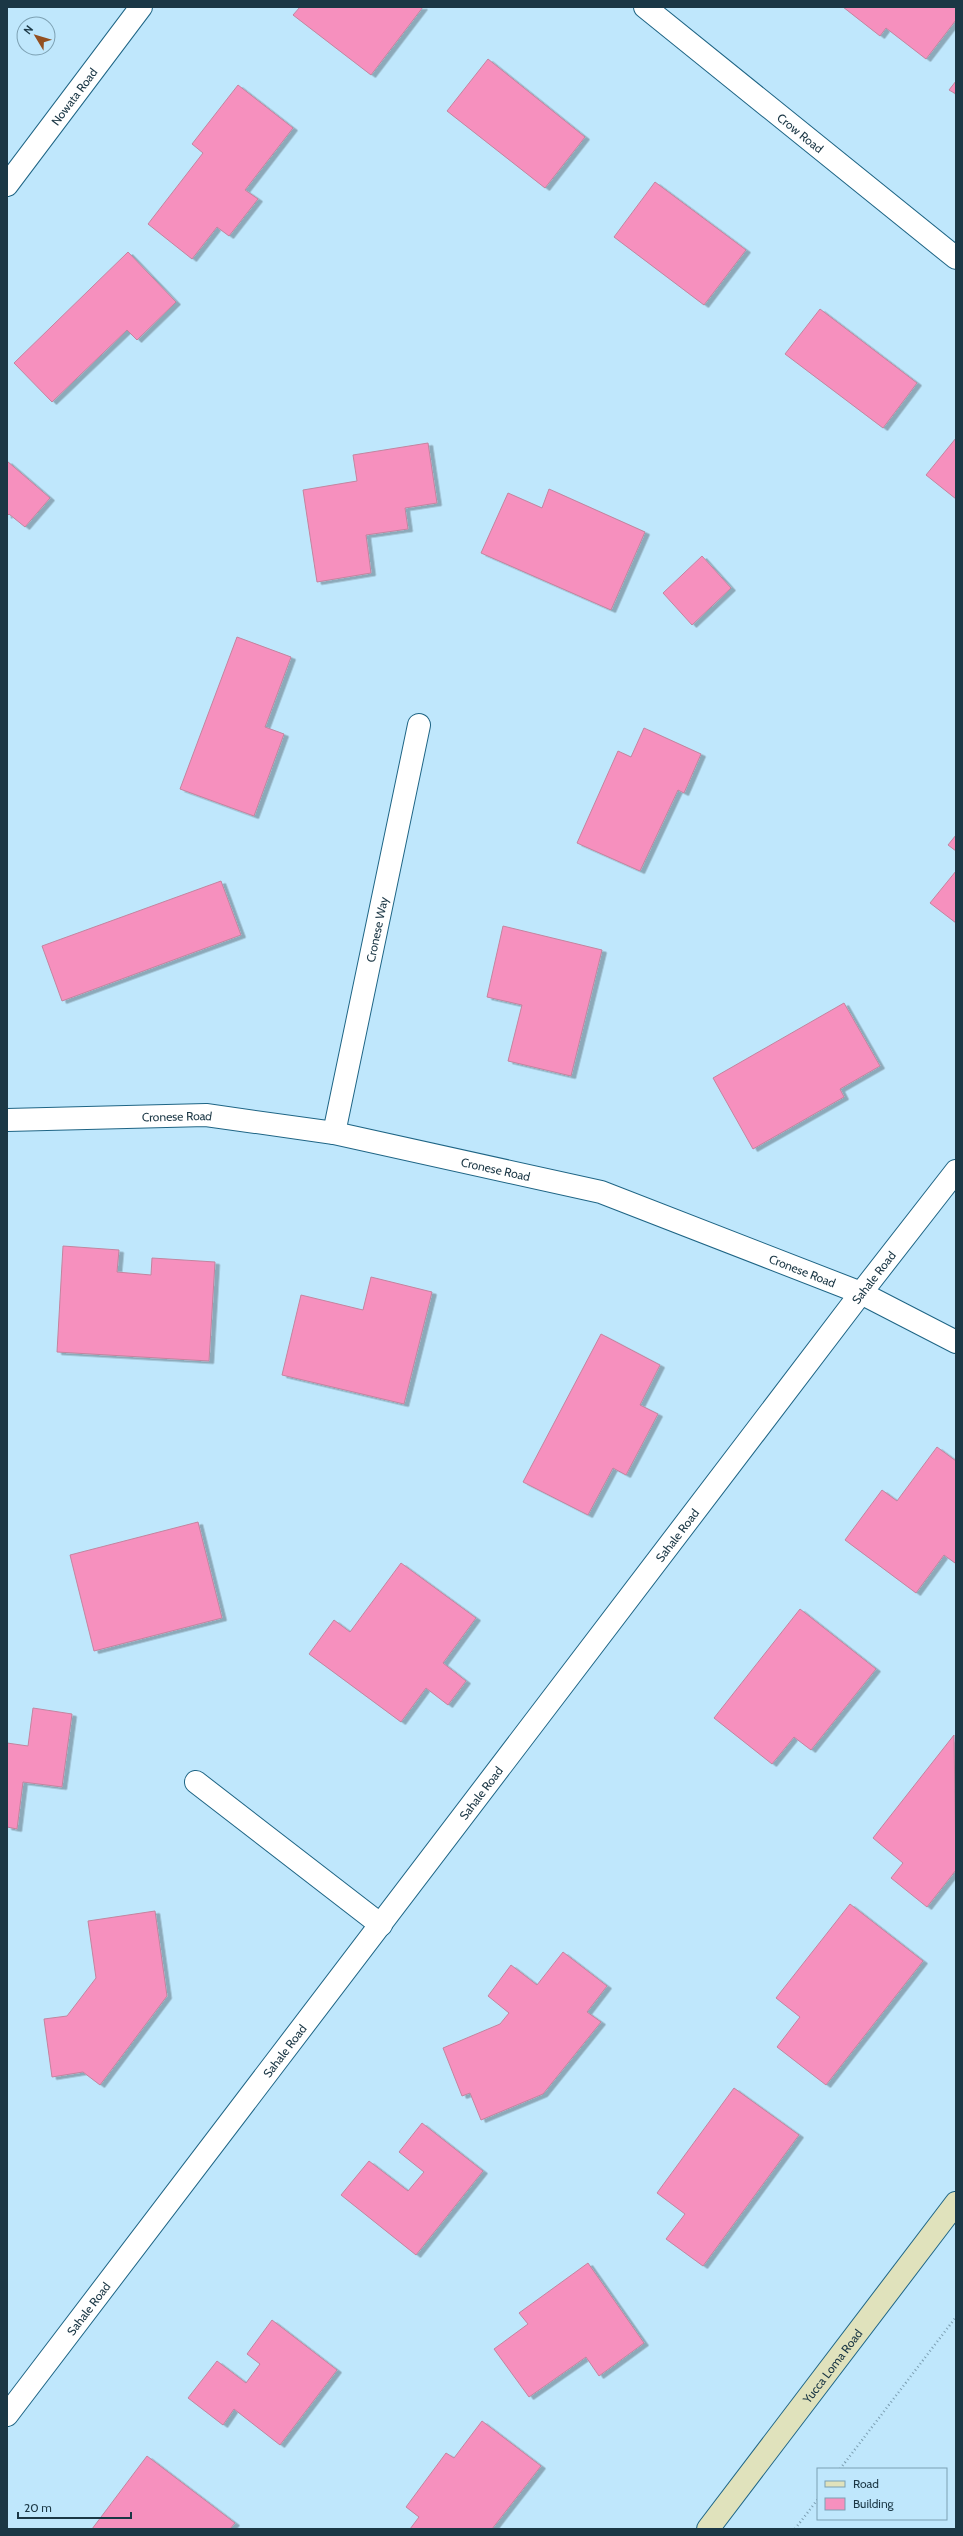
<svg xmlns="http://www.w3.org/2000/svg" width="963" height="2536" font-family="Cabin,sans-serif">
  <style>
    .building { fill: #f690be; stroke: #c3849f; filter: url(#shadow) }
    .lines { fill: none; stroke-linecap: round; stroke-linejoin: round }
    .minor-casing { stroke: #1f6585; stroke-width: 24 }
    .secondary-casing { stroke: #1f6585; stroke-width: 24 }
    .path { stroke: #7b9eb1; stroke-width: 2.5; stroke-dasharray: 1 3; stroke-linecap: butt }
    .minor { stroke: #fff; stroke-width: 22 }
    .secondary { stroke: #e0e2bc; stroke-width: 22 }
    .labels { text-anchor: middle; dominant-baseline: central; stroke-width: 3; stroke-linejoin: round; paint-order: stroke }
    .street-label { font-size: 12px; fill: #1b3745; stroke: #bfe7fc }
  </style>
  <defs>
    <filter id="shadow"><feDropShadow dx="4.5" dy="2.5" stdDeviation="0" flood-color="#0004"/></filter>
  </defs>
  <rect width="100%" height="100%" fill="#bfe7fc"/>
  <path class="building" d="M300 7H423L371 75 293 15Z
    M843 7H956V20L926 59 886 28 880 36Z
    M488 59 585 137 545 188 447 111Z
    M956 81V94L949 90Z
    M238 85 293 128 245 190 258 199 229 236 217 227 192 259 148 224 203 153 192 144Z
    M655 182 746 250 704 305 614 237Z
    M128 252 176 302 137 340 127 330 52 402 14 363Z
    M820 309 917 383 883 428 785 354Z
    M956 438V499L926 475Z
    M428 443 437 503 405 508 408 529 366 535 371 573 317 582 303 490 357 481 353 455Z
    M7 461 50 498 25 527 9 514 7 516Z
    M549 489 645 532 611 610 481 553 508 493 542 508Z
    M702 556 731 588 692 625 663 593Z
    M237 637 291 657 265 727 284 734 254 816 180 789Z
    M644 728 701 754 684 793 678 790 640 871 577 843 618 751 631 757Z
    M956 835V851L948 845Z
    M956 871V923L930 903Z
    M221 881 241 935 62 1001 42 946Z
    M503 926 602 950 571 1076 508 1061 522 1005 487 997Z
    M844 1003 880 1066 840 1089 844 1097 753 1149 713 1078Z
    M63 1246 119 1250 117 1272 151 1275 152 1258 215 1262 209 1361 57 1352Z
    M371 1277 432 1292 404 1404 282 1375 301 1295 363 1310Z
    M601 1334 660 1365 640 1405 658 1414 626 1475 613 1468 588 1515 523 1482Z
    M937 1447 956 1461V1561L955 1563 944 1555 916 1593 845 1540 882 1490 897 1501Z
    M198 1522 222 1618 94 1651 70 1555Z
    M401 1563 476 1618 443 1663 466 1681 448 1705 426 1688 401 1722 309 1654 334 1620 350 1632Z
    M800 1609 876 1669 811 1750 794 1737 772 1764 714 1718Z
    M33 1708 72 1714 62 1787 23 1782 17 1829 7 1827V1743L28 1746Z
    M954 1735 956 1870 927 1907 891 1878 903 1863 873 1838Z
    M850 1904 923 1961 826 2085 777 2047 800 2017 776 1998Z
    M155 1911 167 1996 100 2085 83 2072 52 2077 44 2019 67 2016 96 1978 88 1921Z
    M563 1952 607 1986 587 2012 601 2022 543 2094 481 2120 470 2093 462 2096 443 2048 500 2024 509 2013 488 1996 511 1965 537 1985Z
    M734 2088 799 2135 703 2266 666 2239 685 2214 657 2193Z
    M422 2123 483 2171 416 2255 341 2195 369 2161 408 2191 424 2172 399 2152Z
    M588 2263 644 2343 599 2376 586 2357 529 2397 494 2349 528 2324 519 2313Z
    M272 2320 337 2370 280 2445 234 2409 223 2425 188 2398 217 2361 246 2383 260 2364 247 2354Z
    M482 2421 541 2466 492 2529H410L419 2517 406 2507 446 2453 454 2458Z
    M147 2456 235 2523 230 2529H92Z"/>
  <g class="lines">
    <g class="minor-casing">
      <g id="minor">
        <path id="s1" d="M645 7 956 258"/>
        <path id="s2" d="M7 185 141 7"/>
        <path id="s3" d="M7 1120 206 1115 334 1133 601 1192 861 1293 956 1342"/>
        <path id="s4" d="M334 1133 419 725"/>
        <path d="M196 1782 381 1925"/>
        <path id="s5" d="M7 2415 861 1293 956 1171"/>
      </g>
    </g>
    <g class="secondary-casing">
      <g id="secondary">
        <path id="s6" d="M708 2529 956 2203"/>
      </g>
    </g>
    <path class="path" d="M840 2469 956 2317
      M795 2529 818 2499"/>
    <use href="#minor" class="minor"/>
    <use href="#secondary" class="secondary"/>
  </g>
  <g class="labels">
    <g class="street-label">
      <text stroke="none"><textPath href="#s2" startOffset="111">Nowata Road</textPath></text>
      <text stroke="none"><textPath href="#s1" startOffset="200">Crow Road</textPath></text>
      <text stroke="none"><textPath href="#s4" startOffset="208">Cronese Way</textPath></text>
      <text stroke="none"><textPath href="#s3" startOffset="170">Cronese Road</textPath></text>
      <text stroke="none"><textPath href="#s3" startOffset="494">Cronese Road</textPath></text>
      <text stroke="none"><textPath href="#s3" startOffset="818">Cronese Road</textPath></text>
      <text stroke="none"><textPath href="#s5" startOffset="1430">Sahale Road</textPath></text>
      <text stroke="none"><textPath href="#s5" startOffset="1106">Sahale Road</textPath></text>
      <text stroke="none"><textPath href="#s5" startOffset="782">Sahale Road</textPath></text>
      <text stroke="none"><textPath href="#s5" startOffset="458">Sahale Road</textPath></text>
      <text stroke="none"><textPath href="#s5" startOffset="134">Sahale Road</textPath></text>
      <text stroke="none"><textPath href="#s6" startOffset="205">Yucca Loma Road</textPath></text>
    </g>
  </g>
  <rect width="963" height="2536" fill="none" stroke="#1b3745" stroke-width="16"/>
  <rect x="817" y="2468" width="130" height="52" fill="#bfe7fc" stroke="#7da1b3"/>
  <rect x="825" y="2481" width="20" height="6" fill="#e0e2bc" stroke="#7da1b3"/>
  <text x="853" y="2488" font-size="12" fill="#1b3745">Road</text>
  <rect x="825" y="2498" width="20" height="12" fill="#f690be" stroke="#7da1b3"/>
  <text x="853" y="2508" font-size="12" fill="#1b3745">Building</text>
  <g transform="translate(36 36) rotate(308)"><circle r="19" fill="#bfe7fc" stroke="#7da1b3"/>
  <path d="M0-3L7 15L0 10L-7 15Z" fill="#935021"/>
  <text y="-6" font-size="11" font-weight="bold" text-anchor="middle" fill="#1b3745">N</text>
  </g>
  <path d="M18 2512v6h113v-6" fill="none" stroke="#1b3745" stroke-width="2"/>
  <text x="24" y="2512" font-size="12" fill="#1b3745" stroke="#bfe7fc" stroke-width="3" paint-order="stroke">20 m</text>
</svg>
